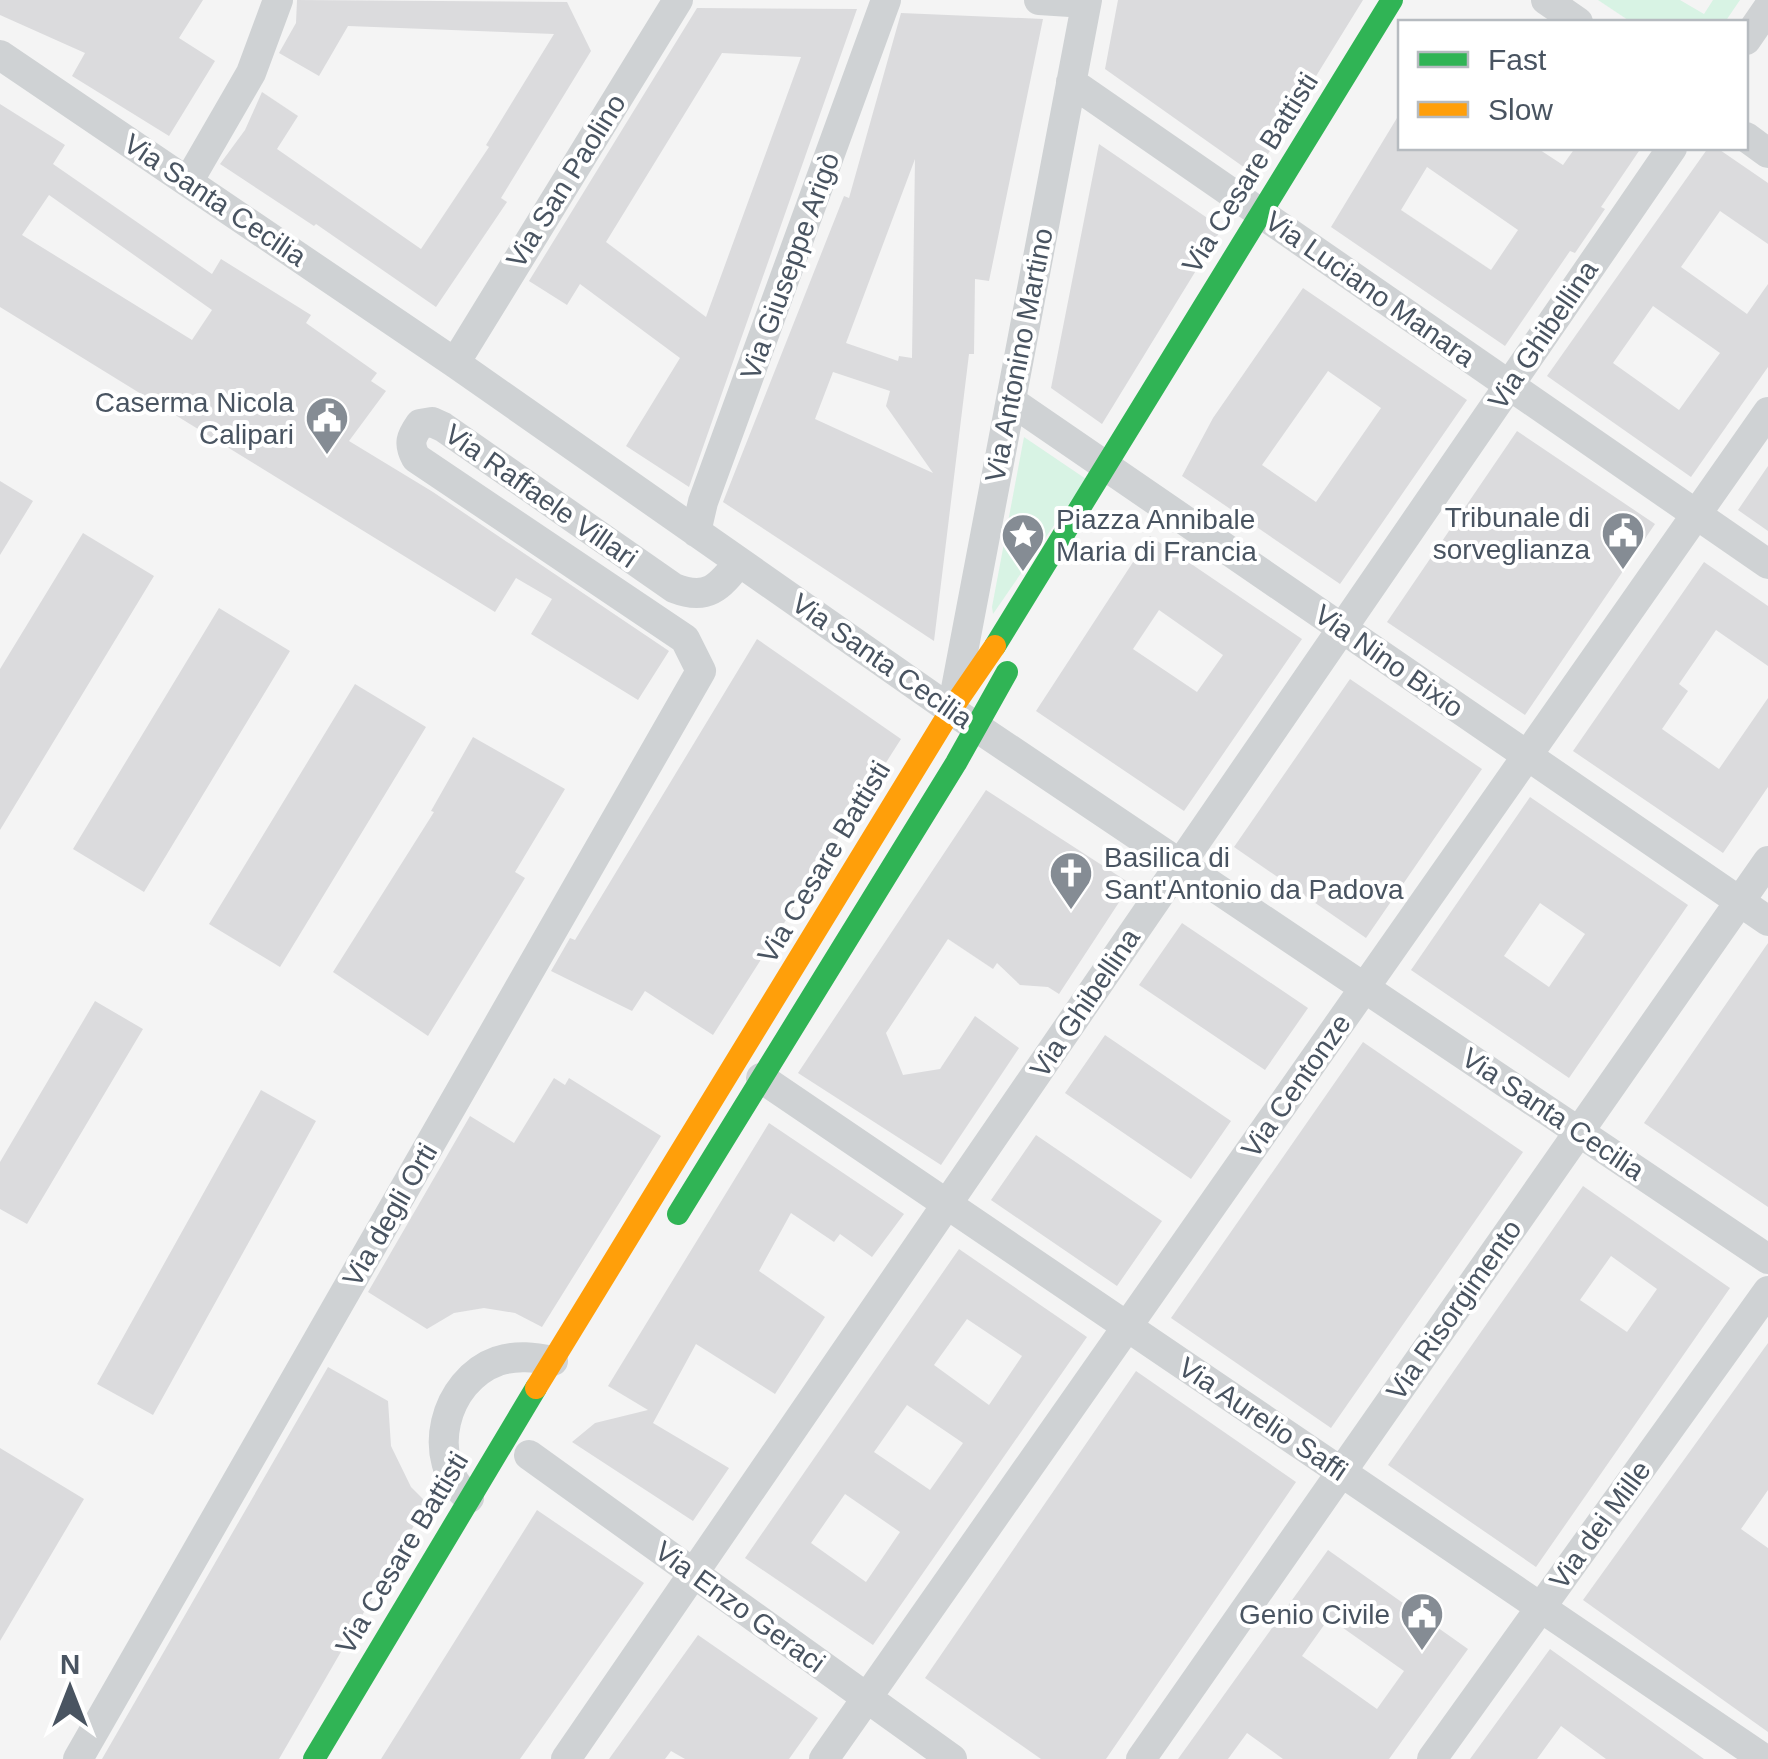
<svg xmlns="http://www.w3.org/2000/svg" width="1768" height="1759" font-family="Helvetica,sans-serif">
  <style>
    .green { fill: #d8f3e4 }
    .building { fill: #dbdbdd; fill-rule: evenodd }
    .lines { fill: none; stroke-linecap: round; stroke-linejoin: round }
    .street { stroke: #cfd2d4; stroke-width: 30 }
    .fast { stroke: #30b455; stroke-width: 22 }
    .slow { stroke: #ff9f0a; stroke-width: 22 }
    .labels { text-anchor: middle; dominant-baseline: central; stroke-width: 8; stroke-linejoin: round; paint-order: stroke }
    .street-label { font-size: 28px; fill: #495461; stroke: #fff }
    .poi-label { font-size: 28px; fill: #495461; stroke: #fff; text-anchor: end }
  </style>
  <rect width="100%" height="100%" fill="#f4f4f4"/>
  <path class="green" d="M1598 0H1680L1704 14 1713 0H1740L1725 22H1631Z
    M1024 437 1086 479 993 614 992 607Z"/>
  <path class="building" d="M0 0H203L179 38 215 61 169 136 72 76 85 53 0 15Z
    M297 0 567 2 591 51 501 198 507 202 436 307 316 224 314 226 220 164 245 130 262 92 298 116 277 149 421 249 489 147 486 145 554 34 348 26 319 76 279 53 296 23Z
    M1118 0H1363L1255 175 1105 69Z
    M697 8 857 9 689 487 626 446 680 358 580 284 567 305 529 281ZM722 53 801 57 706 317 606 242Z
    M901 13 1043 19 989 281 975 279 974 354H969L934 641 723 502 844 196 849 198ZM915 159 912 358 899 356 898 361 846 343ZM833 372 890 391 886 406 933 473 815 419Z
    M0 104 65 145 53 164 212 274 221 259 311 315 306 323 377 373 371 381 386 391 349 441 433 492 669 651 638 700 531 634 552 599 516 578 495 612 0 307ZM49 195 212 310 192 340 22 235Z
    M1400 113V148H1537L1563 165 1575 148H1641L1601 207 1605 209 1575 253 1570 251 1505 346 1331 227ZM1427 167 1518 230 1491 270 1401 210Z
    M1099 144 1222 228 1102 424 1051 388Z
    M1708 148H1717L1768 183V244L1720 211 1681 267 1747 314 1768 284V367L1691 477 1547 376ZM1653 306 1720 353 1679 410 1613 363Z
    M1303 288 1467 400 1340 584 1182 476 1213 418ZM1328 371 1381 408 1316 502 1262 465Z
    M1517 431 1655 524 1525 715 1387 622Z
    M1768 466V531L1738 510Z
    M0 481 33 501 0 555Z
    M83 533 154 576 0 830V669Z
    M1150 536 1302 639 1184 811 1036 711ZM1159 610 1223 655 1197 692 1133 649Z
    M1704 562 1768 606V666L1716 630 1679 684 1688 691 1662 729 1719 769 1768 698V787L1723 853 1573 751Z
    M219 608 290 651 144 892 73 849Z
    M757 639 901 739 713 1035 645 991 632 1011 551 971 570 938 575 940Z
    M1350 679 1482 769 1366 938 1234 847Z
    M355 684 426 727 280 967 209 924Z
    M473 737 565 789 515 872 525 878 428 1036 333 972 434 812 431 811Z
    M986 790 1131 884 1059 994 1048 987 1020 985 997 963 993 969 948 939 886 1033 903 1075 940 1069 975 1016 1019 1048 941 1165 798 1073Z
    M1530 797 1688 905 1569 1078 1411 970ZM1540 903 1585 934 1549 987 1504 956Z
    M1182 923 1308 1008 1265 1070 1139 985Z
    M1768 943V1207L1644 1123Z
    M95 1001 143 1029 27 1224 0 1209V1162Z
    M1105 1035 1231 1121 1191 1179 1065 1093Z
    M1363 1042 1523 1152 1331 1428 1171 1318Z
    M554 1078 565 1085 569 1078 661 1136 542 1327 515 1313 484 1308 454 1313 427 1329 368 1292 470 1116 514 1143Z
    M261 1090 316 1121 153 1415 97 1384Z
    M769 1123 904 1214 872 1257 840 1234 834 1242 791 1213 759 1271 825 1317 775 1394 696 1344 653 1423 729 1468 693 1521 572 1442 595 1423 648 1410 608 1386Z
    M1036 1135 1162 1221 1117 1286 991 1200Z
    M1583 1186 1730 1288 1536 1567 1388 1465ZM1611 1256 1657 1289 1627 1332 1580 1300Z
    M959 1249 1087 1337 873 1645 745 1558ZM967 1319 1022 1356 989 1405 934 1365ZM907 1405 963 1443 930 1490 874 1452ZM845 1494 900 1532 866 1582 811 1543Z
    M1768 1343V1490L1741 1529 1768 1548V1732L1583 1600Z
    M328 1367 388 1401 391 1446 411 1487 427 1503 279 1759H102Z
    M1136 1371 1296 1482 1106 1759H1041L925 1678Z
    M0 1448 84 1499 0 1641Z
    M537 1510 644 1583 520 1759H381Z
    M1328 1550 1468 1649 1389 1759H1283L1247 1733 1228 1759H1178ZM1329 1618 1404 1671 1377 1709 1302 1656Z
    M698 1635 818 1718 789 1759H685L671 1751 665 1759H609Z
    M1550 1649 1704 1759H1606L1561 1726 1537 1759H1470Z"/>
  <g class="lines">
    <path class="street" d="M1039 0 1086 3
      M1546 0 1578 22
      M1746 40 1768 8
      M0 55 455 363 951 710 1768 1259
      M1071 82 1768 564
      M1746 137 1768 153
      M188 182 251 73 278 0
      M455 363 678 0
      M1011 401 1768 921
      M696 532 703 502 886 0
      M954 699 1087 0
      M761 1078 1764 1759
      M529 1455 952 1759
      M469 1498C423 1460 444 1380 498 1361 517 1355 534 1357 553 1361
      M78 1759 701 671 685 639 416 458C408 443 411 437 420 424L432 422 443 427 674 588C707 601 719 588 739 562
      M566 1759 1672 148
      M824 1759 1768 412
      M1141 1759 1768 861
      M1432 1759 1768 1291"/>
    <path class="fast" d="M995 646 1392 0
      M678 1214 956 763 1007 672
      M314 1759 536 1388"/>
    <path class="slow" d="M536 1388 951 710 995 646"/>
  </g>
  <defs>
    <g id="civic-pin" transform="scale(2.25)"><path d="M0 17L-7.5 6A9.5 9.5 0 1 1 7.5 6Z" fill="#858c94" stroke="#fff"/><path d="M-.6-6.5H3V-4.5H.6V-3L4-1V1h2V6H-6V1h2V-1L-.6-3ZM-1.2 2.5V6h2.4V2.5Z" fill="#fff"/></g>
    <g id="sight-pin" transform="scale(2.25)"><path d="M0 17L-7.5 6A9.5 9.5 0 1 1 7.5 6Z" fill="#858c94" stroke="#fff"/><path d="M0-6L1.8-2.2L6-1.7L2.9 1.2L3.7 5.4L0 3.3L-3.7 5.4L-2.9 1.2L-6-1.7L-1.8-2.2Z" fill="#fff"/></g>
    <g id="church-pin" transform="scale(2.25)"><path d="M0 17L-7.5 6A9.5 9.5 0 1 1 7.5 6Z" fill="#858c94" stroke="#fff"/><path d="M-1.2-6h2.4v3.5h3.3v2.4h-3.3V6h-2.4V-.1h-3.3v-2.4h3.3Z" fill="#fff"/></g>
  </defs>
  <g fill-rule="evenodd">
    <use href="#civic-pin" x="327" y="418"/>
    <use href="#civic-pin" x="1623" y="533"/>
    <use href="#sight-pin" x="1023" y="535"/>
    <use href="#church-pin" x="1071" y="873"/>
    <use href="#civic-pin" x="1422" y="1614"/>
  </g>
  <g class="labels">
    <g class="street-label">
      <text transform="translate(1250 173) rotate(-58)">Via Cesare Battisti</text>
      <text transform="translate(566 181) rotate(-58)">Via San Paolino</text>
      <text transform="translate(215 200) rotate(34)">Via Santa Cecilia</text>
      <text transform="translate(790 266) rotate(-70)">Via Giuseppe Arigò</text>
      <text transform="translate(1370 289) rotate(35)">Via Luciano Manara</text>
      <text transform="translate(1543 335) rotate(-56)">Via Ghibellina</text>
      <text transform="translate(1019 355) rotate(-79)">Via Antonino Martino</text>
      <text transform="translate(541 496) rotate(35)">Via Raffaele Villari</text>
      <text transform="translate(882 661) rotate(35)">Via Santa Cecilia</text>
      <text transform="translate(1389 661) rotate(35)">Via Nino Bixio</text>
      <text transform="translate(824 862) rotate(-59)">Via Cesare Battisti</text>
      <text transform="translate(1085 1003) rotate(-56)">Via Ghibellina</text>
      <text transform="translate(1296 1086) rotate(-55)">Via Centonze</text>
      <text transform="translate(1553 1114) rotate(34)">Via Santa Cecilia</text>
      <text transform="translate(390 1215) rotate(-60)">Via degli Orti</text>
      <text transform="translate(1454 1310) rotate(-55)">Via Risorgimento</text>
      <text transform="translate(1263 1419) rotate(34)">Via Aurelio Saffi</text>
      <text transform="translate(1600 1525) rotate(-54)">Via dei Mille</text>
      <text transform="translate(402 1553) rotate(-59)">Via Cesare Battisti</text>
      <text transform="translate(740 1607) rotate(36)">Via Enzo Geraci</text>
    </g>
    <g class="poi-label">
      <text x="294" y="402">Caserma Nicola<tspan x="294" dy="32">Calipari</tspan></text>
      <text x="1590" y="517">Tribunale di<tspan x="1590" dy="32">sorveglianza</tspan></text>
      <text x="1056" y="519" text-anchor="start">Piazza Annibale<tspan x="1056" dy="32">Maria di Francia</tspan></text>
      <text x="1104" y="857" text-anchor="start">Basilica di<tspan x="1104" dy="32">Sant'Antonio da Padova</tspan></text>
      <text x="1390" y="1614">Genio Civile</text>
    </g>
  </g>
  <rect x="1398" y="20" width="350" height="130" fill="#ffffff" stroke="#b6bbc0" stroke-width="2.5"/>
  <rect x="1418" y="52" width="50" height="15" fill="#30b455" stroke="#b6bbc0" stroke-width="2.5"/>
  <text x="1488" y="70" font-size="30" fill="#495461">Fast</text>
  <rect x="1418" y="102" width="50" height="15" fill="#ff9f0a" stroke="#b6bbc0" stroke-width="2.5"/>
  <text x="1488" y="120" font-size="30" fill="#495461">Slow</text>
  <g transform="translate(70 1689)" stroke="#ffffff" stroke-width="8" paint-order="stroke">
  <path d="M0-8L18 38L0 25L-18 38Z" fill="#495461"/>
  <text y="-15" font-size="28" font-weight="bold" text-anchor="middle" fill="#495461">N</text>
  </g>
</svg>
